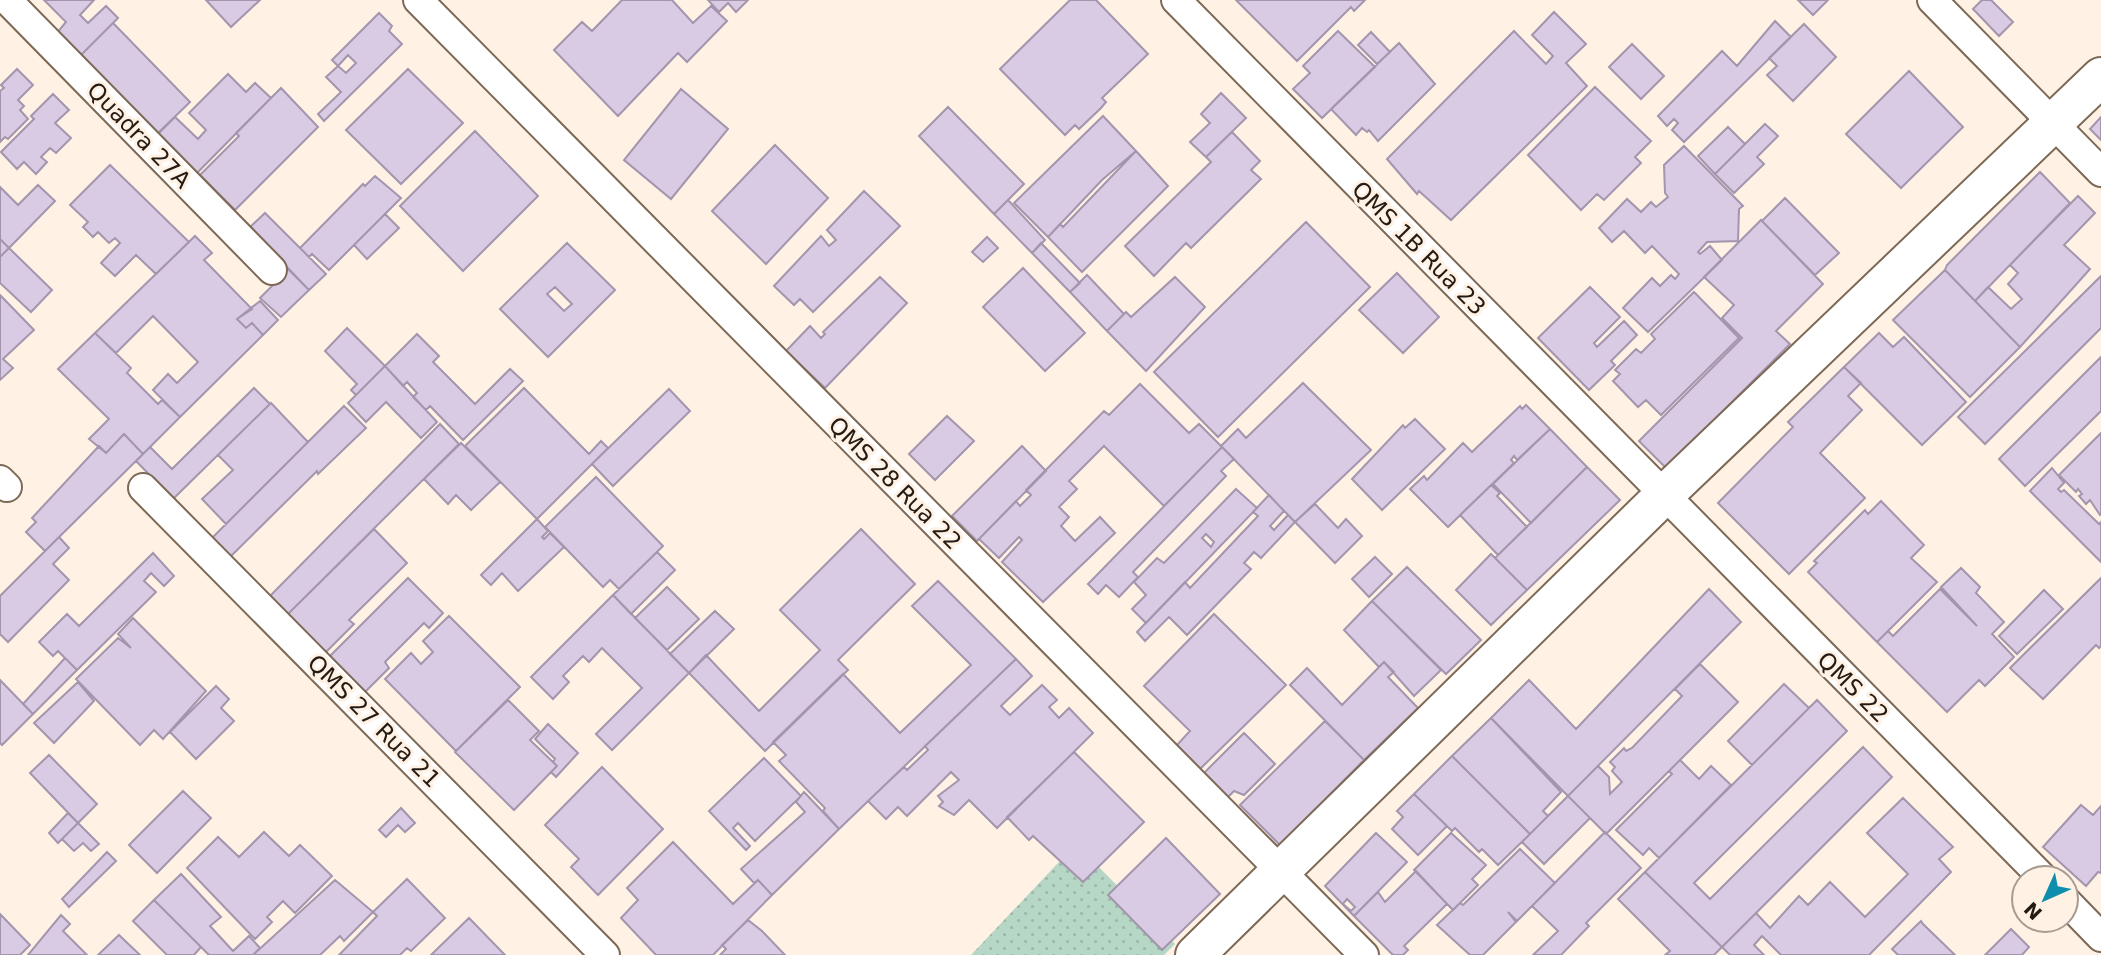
<svg xmlns="http://www.w3.org/2000/svg" width="2101" height="955" font-family="'DejaVu Sans',sans-serif">
  <style>
    .park { fill: url(#park-dots) }
    .building { fill: #dacbe4; stroke: #a395ad; stroke-width: 2; fill-rule: evenodd }
    .lines { fill: none; stroke-linecap: round; stroke-linejoin: round }
    .street-casing { stroke: #7c6956; stroke-width: 32 }
    .secondary-casing { stroke: #7c6956; stroke-width: 42 }
    .street { stroke: #fff; stroke-width: 28 }
    .secondary { stroke: #fff; stroke-width: 38 }
    .labels { text-anchor: middle; dominant-baseline: central; stroke-width: 6; stroke-linejoin: round; paint-order: stroke }
    .street-label { font-size: 23px; fill: #241c14; stroke: #fff1e4 }
  </style>
  <defs>
    <pattern id="park-dots" width="8" height="8" patternUnits="userSpaceOnUse" patternTransform="scale(1.75)"><rect width="8" height="8" fill="#b6d7c5"/><path d="M2 2h.1M6 6h.1" fill="none" stroke="#9cb8a8" stroke-width="1.8" stroke-linecap="round"/></pattern>
  </defs>
  <rect width="100%" height="100%" fill="#fff1e4"/>
  <path class="park" d="M1076 844 1175 944 1164 955H971Z"/>
  <path class="building" d="M44 0H94L80 15 88 23 106 6 118 18 79 57 56 34 66 22Z
    M206 0H260L231 27Z
    M622 0H672L693 23 711 6 727 21 687 62 678 53 618 116 554 50 582 22 592 31Z
    M708 0H748L736 12 728 3 719 12Z
    M1070 0H1096L1148 54 1102 98 1106 102 1101 108 1079 129 1075 125 1065 135 1000 69Z
    M1236 0H1365L1354 11 1351 7 1297 61Z
    M1798 0H1828L1813 15Z
    M1982 0H1991L2013 22 1999 36 1973 9Z
    M1554 12 1586 44 1566 63 1587 86 1451 220 1419 191 1417 194 1387 159 1514 31 1546 64 1553 56 1532 35Z
    M379 13 392 26 389 31 402 44 324 121 318 114 341 92 326 77 338 66 332 60ZM348 55 356 63 346 73 338 66Z
    M1775 21 1791 37 1684 142 1672 130 1678 123 1674 119 1667 126 1658 116 1722 51 1737 66Z
    M113 23 190 102 156 135 79 57Z
    M1804 24 1836 57 1793 101 1767 75 1777 66 1769 58Z
    M1338 31 1375 67 1322 118 1293 89 1310 73 1303 66Z
    M1371 32 1390 52 1377 64 1358 45Z
    M1399 43 1435 84 1378 141 1369 130 1367 132 1362 128 1356 135 1331 109Z
    M1632 44 1664 76 1641 99 1609 67Z
    M17 69 33 85 18 100 24 106 20 110 28 119 8 139 5 137 0 142V91L4 88 1 85Z
    M408 69 463 123 401 184 346 130Z
    M1909 71 1963 127 1901 188 1846 134Z
    M228 74 246 92 255 83 271 98 197 173 158 134 175 117 198 139 206 130 189 113Z
    M1595 87 1651 141 1635 157 1641 163 1604 200 1597 194 1581 210 1528 155Z
    M281 88 318 127 235 210 200 175 239 136 236 133Z
    M681 89 728 129 671 199 624 160Z
    M1221 93 1246 118 1206 157 1190 142 1210 123 1201 114Z
    M53 94 69 110 55 123 71 138 56 153 50 148 41 157 47 162 36 174 24 162 17 169 1 152 34 119 31 116Z
    M948 107 1024 184 994 214 919 136Z
    M1103 116 1136 151 1102 180 1048 237 1014 203Z
    M2101 117V140L2090 129Z
    M1765 124 1778 136 1757 157 1764 164 1734 193 1715 174Z
    M1728 127 1745 144 1715 174 1698 156Z
    M475 131 538 196 463 271 400 206Z
    M1232 132 1260 161 1251 170 1261 179 1191 248 1186 243 1154 276 1125 246 1211 162 1206 157Z
    M775 145 828 198 766 264 712 211Z
    M1684 146 1743 206 1739 209 1738 241 1707 242 1698 252 1700 254 1710 246 1722 260 1648 332 1623 308 1652 278 1660 286 1671 275 1675 279 1679 274 1652 246 1645 253 1624 231 1612 242 1599 228 1627 199 1641 212 1651 202 1656 207 1668 197 1665 193 1664 165Z
    M1136 151 1168 186 1082 272 1048 237 1060 224 1063 227Z
    M110 165 189 242 156 274 136 255 115 276 101 263 120 243 115 238 109 243 98 232 93 237 83 227 88 222 70 205Z
    M2040 172 2070 203 1975 301 1945 270 1947 265Z
    M375 176 401 198 329 270 312 254 309 257 300 248 363 184 365 186Z
    M38 185 55 201 9 248 0 239V187L18 205Z
    M864 191 900 226 813 312 800 299 794 305 774 286 821 236 829 246 836 240 827 230Z
    M2078 196 2095 213 2064 245 2090 269 2020 347 1975 301 1988 287 2011 309 2022 299 2008 284 2018 273 2010 265Z
    M1785 198 1839 253 1815 275 1762 221Z
    M1008 200 1045 240 1032 253 994 214Z
    M265 213 326 274 309 290 248 229Z
    M385 214 399 228 367 259 354 245Z
    M1761 220 1823 284 1776 331 1790 344 1666 468 1639 441 1742 338 1722 318 1734 305 1704 277Z
    M1306 222 1370 287 1218 437 1154 372Z
    M195 236 212 253 204 260 252 309 237 319 246 328 252 323 263 335 180 417 153 390 168 374 177 383 198 362 153 316 116 353 95 333Z
    M987 237 998 248 983 262 972 252Z
    M0 239 9 248 0 257Z
    M567 243 615 290 548 357 500 309ZM555 287 572 304 564 311 547 294Z
    M1041 243 1080 283 1070 292 1032 253Z
    M9 248 52 290 31 312 0 283V257Z
    M285 265 309 290 281 317 260 298 283 275 279 271Z
    M1023 268 1085 333 1045 371 983 307Z
    M1945 270 2020 347 1970 397 1893 320Z
    M1397 273 1439 317 1403 353 1359 310Z
    M1087 275 1124 314 1107 331 1070 292Z
    M2101 276V328L1985 444 1958 417Z
    M880 277 907 303 825 388 786 351 810 326 821 338 825 334 823 332Z
    M1175 277 1205 307 1146 371 1107 331 1126 312 1131 317Z
    M1590 287 1620 317 1594 343 1597 347 1624 321 1637 335 1611 361 1615 365 1589 390 1538 338Z
    M1694 292 1739 338 1661 415 1646 400 1638 407 1613 381 1620 374 1615 370 1636 349 1641 353 1655 339 1651 334Z
    M0 295 34 330 3 359 13 368 0 380Z
    M260 301 278 320 263 335 252 323 246 328 237 319Z
    M347 328 385 366 356 395 351 390 357 384 325 351Z
    M95 333 131 368 127 373 158 404 162 400 180 417 143 454 124 434 106 453 89 439 109 419 58 369Z
    M1879 333 1893 347 1904 337 1966 402 1922 445 1844 367Z
    M417 334 439 356 433 362 475 404 510 369 523 381 463 440 430 406 426 410 413 397 417 393 407 382 403 386 385 366Z
    M2101 357V411L2025 486 1999 459Z
    M385 366 437 422 421 438 386 402 366 422 348 403Z
    M1844 367 1861 383 1848 396 1862 410 1820 453 1865 498 1789 574 1718 503 1793 427 1788 422Z
    M1303 383 1371 450 1295 522 1221 446 1238 429 1246 438Z
    M1140 384 1189 433 1199 424 1222 447 1164 506 1104 446 1069 481 1077 489 1059 507 1069 517 1061 526 1075 541 1100 517 1115 533 1043 602 1002 562 1022 540 1019 537 999 558 979 539 1016 501 1020 506 1031 495 1026 490 1104 411 1109 415Z
    M254 388 270 404 173 499 136 461 150 447 172 469Z
    M524 388 589 454 601 441 608 448 537 519 465 446Z
    M669 389 690 411 613 486 592 464Z
    M271 403 308 442 226 524 202 499 233 470 218 455Z
    M1526 405 1550 429 1517 460 1514 456 1511 460 1514 463 1448 527 1410 489 1424 476 1427 480 1463 443 1472 452 1520 406 1522 409Z
    M344 406 366 428 318 474 317 471 230 557 212 538Z
    M947 416 974 441 935 480 909 454Z
    M1415 419 1445 449 1382 510 1352 479 1403 425 1405 428Z
    M440 424 459 444 287 615 269 597Z
    M1550 429 1587 467 1531 523 1493 484Z
    M2101 433V514L2100 515 2090 500 2086 504 2079 496 2082 494 2078 489 2076 492 2059 475Z
    M124 434 143 454 45 551 26 532 36 522 32 518 99 446 106 453Z
    M461 443 500 482 471 510 456 495 448 504 424 479Z
    M1022 446 1046 471 977 541 952 516Z
    M1222 447 1234 459 1221 471 1226 476 1133 572 1138 577 1119 597 1106 585 1098 594 1088 584Z
    M1587 467 1620 500 1527 590 1495 558Z
    M2052 468 2064 483 2058 489 2061 492 2064 490 2099 524 2101 522V562L2030 491Z
    M596 477 663 546 619 589 610 580 603 587 545 527Z
    M1491 485 1500 493 1497 496 1527 527 1498 555 1460 515Z
    M1236 489 1257 508 1146 623 1132 609 1146 595 1134 582 1157 558 1164 563ZM1206 534 1214 542 1211 547 1202 538Z
    M1269 495 1284 511 1270 526 1274 530 1288 515 1295 522 1261 558 1254 552 1244 563 1251 569 1187 635 1169 617 1145 641 1137 632 1185 582 1190 588 1258 516 1253 512Z
    M1881 501 1924 545 1911 558 1937 582 1877 642 1808 572 1817 563 1814 561 1865 510 1868 514Z
    M1315 504 1338 528 1346 519 1362 536 1335 563 1295 522Z
    M537 519 548 531 542 537 544 539 550 533 564 547 518 591 502 573 491 585 481 575Z
    M374 529 407 563 349 620 354 624 325 653 287 615Z
    M861 529 915 584 838 660 848 670 765 751 689 673 706 655 759 711 820 650 780 610Z
    M59 537 69 548 53 564 69 580 8 642 0 634V596Z
    M657 552 675 570 631 614 613 595Z
    M153 553 174 576 164 586 151 573 144 581 156 592 77 670 58 651 53 656 39 642 67 614 79 626Z
    M1491 554 1527 590 1491 625 1456 590Z
    M1375 557 1392 574 1369 597 1352 579Z
    M1407 567 1481 640 1446 674 1372 601Z
    M1961 568 1980 587 1976 593 2004 622 1992 634 2014 657 1985 686 1979 680 1947 712 1877 642 1888 631 1893 636 1940 589 1977 626 1941 587Z
    M408 578 443 613 429 628 424 623 385 662 389 668 364 693 329 657Z
    M2101 578V646L2099 648 2096 645 2043 699 2010 668Z
    M938 581 1016 659 839 829 823 811 825 808 779 761 786 755 773 742 843 674 900 733 971 665 912 606Z
    M667 587 699 619 667 650 635 618Z
    M1709 589 1741 622 1568 796 1491 718 1529 680 1576 729Z
    M2044 590 2063 609 2017 654 1999 636Z
    M613 595 689 673 612 750 596 734 642 688 602 648 589 662 583 656 563 676 569 682 553 699 531 677Z
    M1372 601 1441 670 1414 696 1384 662 1379 667 1344 630Z
    M715 611 734 629 689 673 670 654Z
    M1214 614 1286 685 1200 769 1177 745 1190 731 1144 686Z
    M449 616 520 687 456 751 385 679 411 653 421 664 433 652 423 641Z
    M133 618 206 691 163 739 154 730 140 745 76 679 118 638 131 648 118 634Z
    M65 658 77 670 33 714 23 704Z
    M1016 659 1032 676 1001 706 1010 715 1042 685 1057 700 1049 707 1059 718 1069 708 1093 733 997 828 969 800 954 815 939 806 943 802 938 796 959 780 951 772 907 816 898 807 886 819 868 801 904 767 907 770 928 750 925 746Z
    M1384 662 1394 672 1388 677 1418 708 1364 760 1290 685 1307 668 1342 705Z
    M1700 664 1738 702 1606 834 1568 796 1598 766 1609 777 1610 794 1622 782 1612 771 1615 767 1610 762 1624 748 1626 751 1632 748 1682 696 1675 689Z
    M0 680 33 714 2 745 0 743Z
    M78 682 94 701 54 743 34 723Z
    M1784 684 1809 708 1752 765 1728 741Z
    M216 686 229 699 221 708 234 721 196 759 170 732Z
    M508 700 539 731 530 740 557 766 514 810 455 752Z
    M1817 700 1847 731 1694 883 1710 899 1863 747 1892 777 1722 947 1645 872Z
    M1491 718 1561 792 1543 811 1548 816 1530 834 1452 756Z
    M1325 721 1364 760 1280 845 1240 805Z
    M548 724 578 753 556 777 551 772 557 766 553 762 555 759 535 739Z
    M1244 733 1275 764 1244 795 1234 791 1228 797 1204 773Z
    M1074 752 1144 822 1083 882 1033 836 1029 840 1007 817Z
    M49 755 97 804 78 823 30 773Z
    M1452 756 1530 834 1498 865 1482 849 1479 852 1455 828 1452 831 1414 794Z
    M764 758 801 796 755 841 738 823 733 828 750 846 746 850 709 811Z
    M1680 760 1699 779 1711 766 1731 785 1659 858 1649 848 1643 855 1616 830 1672 774 1669 771Z
    M602 767 663 829 598 895 571 867 579 859 545 825Z
    M183 791 211 818 157 873 129 845Z
    M804 792 839 829 772 895 758 880 754 883 741 869 805 812 796 802Z
    M1414 794 1447 826 1418 855 1392 829 1403 817 1397 811Z
    M1568 796 1590 818 1544 864 1522 842Z
    M1903 798 1953 847 1939 859 1951 872 1869 955H1781L1762 936 1754 945 1764 955H1730L1722 947 1756 913 1770 928 1799 896 1808 905 1830 882 1865 917 1908 874 1867 833Z
    M2081 805 2093 815 2101 806V873L2098 872 2086 886 2043 847Z
    M401 808 415 823 405 832 398 825 386 837 379 830Z
    M68 813 78 823 58 843 49 833Z
    M78 823 99 844 91 851 83 843 74 851 62 839Z
    M264 832 289 856 300 845 332 876 295 913 283 901 267 917 272 922 255 939 187 868 218 837 239 857Z
    M1605 832 1641 868 1586 923 1589 926 1561 955H1533L1558 931 1532 906Z
    M1376 833 1407 862 1354 916 1325 886ZM1347 899 1355 907 1351 911 1343 904Z
    M1451 833 1486 865 1472 879 1478 885 1453 910 1414 870Z
    M1166 838 1220 894 1162 950 1108 895Z
    M673 842 733 904 758 880 772 895 713 955H656L621 918 638 900 627 888Z
    M1520 849 1555 883 1517 921 1508 912 1516 922 1483 955H1470L1437 925 1460 903 1463 905Z
    M107 852 116 861 69 907 62 899Z
    M1416 871 1447 904 1404 946 1408 950 1403 955H1393L1354 916 1378 892 1385 902Z
    M1645 872 1722 947 1714 955H1665L1670 951 1618 899Z
    M181 874 221 917 210 926 233 951 249 936 260 948 253 955H209L154 900Z
    M407 879 445 918 411 951 407 948 400 955H339L377 916 373 912Z
    M335 880 373 912 344 941 340 936 320 955H253Z
    M154 900 201 947 194 955H167L133 921Z
    M0 914 30 945 20 955H0Z
    M61 915 70 924 63 931 87 955H28Z
    M469 918 505 955H431Z
    M748 920 762 931 785 955H720L726 949 722 945Z
    M1921 921 1923 924 1955 955H1898L1892 949Z
    M2011 929 2029 947 2022 955H1985Z
    M119 935 140 955H98Z"/>
  <g class="lines">
    <g class="street-casing">
      <path id="street" d="M7 0 272 270
        M418 0 1364 955
        M1176 0 2043 878
        M1932 0 2101 172
        M0 480 7 487
        M143 488 605 955
        M2066 901 2101 937"/>
    </g>
    <g class="secondary-casing">
      <path id="secondary" d="M1195 955 1663 496 2101 77"/>
    </g>
    <use href="#street" class="street"/>
    <use href="#secondary" class="secondary"/>
  </g>
  <g class="labels">
    <g class="street-label">
      <text transform="translate(139 135) rotate(46)">Quadra 27A</text>
      <text transform="translate(1419 248) rotate(45)">QMS 1B Rua 23</text>
      <text transform="translate(895 483) rotate(45)">QMS 28 Rua 22</text>
      <text transform="translate(1853 687) rotate(45)">QMS 22</text>
      <text transform="translate(374 721) rotate(45)">QMS 27 Rua 21</text>
    </g>
  </g>
  <g transform="translate(2045 899) rotate(225)"><circle r="33" fill="#fff1e4" stroke="#a79c91" stroke-width="2"/>
  <path d="M0-5L12 26L0 18L-12 26Z" fill="#0d8ead"/>
  <text y="-10" font-size="19" font-weight="bold" text-anchor="middle" fill="#241c14">N</text>
  </g>
</svg>
